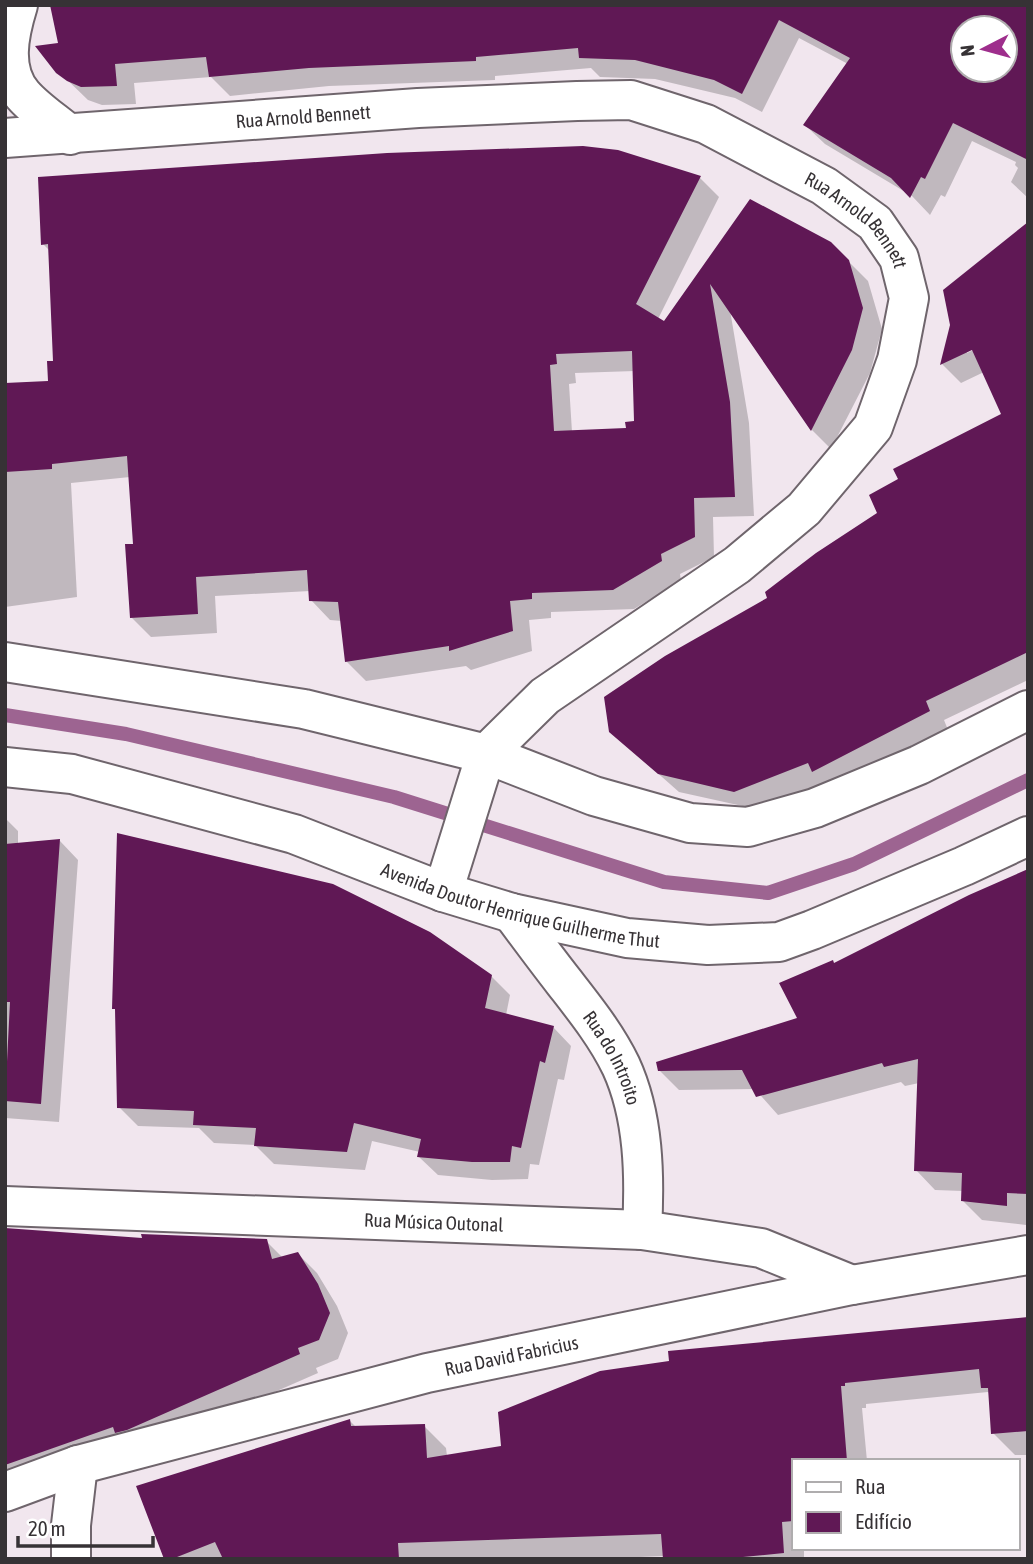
<svg xmlns="http://www.w3.org/2000/svg" width="1033" height="1564" font-family="'Asap Condensed',sans-serif">
  <style>
    .shadow { fill: #0003; fill-rule: evenodd }
    .lines { fill: none; stroke-linecap: round; stroke-linejoin: round }
    .stream { stroke: #9d6491; stroke-width: 14 }
    .building { fill: #601855; fill-rule: evenodd }
    .minor-casing { stroke: #6f656c; stroke-width: 42 }
    .minor { stroke: #fff; stroke-width: 38 }
    .labels { text-anchor: middle; dominant-baseline: central; stroke-width: 7; stroke-linejoin: round; paint-order: stroke }
    .street-label { font-size: 19px; fill: #363235; stroke: #fff }
  </style>
  <rect width="100%" height="100%" fill="#f1e6ee"/>
  <path class="shadow" d="M1028 5V198L1011 182 1018 168 1015 165 1016 162 972 141 945 197 941 195 930 215 912 196 825 144 805 125 848 64 799 38 762 112 735 98 655 79 600 77 591 68 495 76V80L329 86 230 96 211 77 134 83 136 104 102 105 88 100 58 71 60 44ZM963 28H1005V70H963Z
    M700 178 719 197 658 319 664 323 751 201 830 243 868 281 882 329 870 373 831 449 812 430 730 310 749 423 754 516 713 517 714 557 680 574 681 581 634 609 551 612V618L529 620 532 651 471 670 466 666 366 681 346 661 342 621 330 620 311 600 310 591 215 596 217 633 151 637 131 617 135 546 130 477 71 483 77 597 5 607V386L50 382 55 363 50 251 43 244ZM635 371 636 423 628 429 572 432 569 384 576 383 575 373Z
    M1028 225V680L944 720 948 730 833 790 826 783 756 809 679 792 610 731 770 599 1004 415 984 372 961 383 942 364ZM980 347 967 353V350Z
    M5 818 18 831V844L60 841 78 860 59 1122 5 1118Z
    M1028 870 1026 1225 982 1220 962 1200 963 1191 935 1190 916 1170 919 1083 905 1086 901 1082 778 1115 755 1089 679 1090 659 1070 800 1019 835 965Z
    M491 976 510 995 506 1015 553 1027 571 1046 564 1080 558 1079 539 1165 530 1164 528 1179 492 1180 438 1175 419 1157 420 1152 372 1141 365 1170 274 1164 255 1145 214 1143 199 1128 138 1126 119 1107 117 1012 114 1008Z
    M5 1231 145 1240 266 1241 283 1258 298 1254 317 1273 337 1306 348 1333 338 1359 316 1368 318 1373 146 1448 5 1493Z
    M1028 1318V1455H1015L993 1433 990 1394 988 1392 866 1404V1408H862L867 1461H793V1548H804V1559H665V1556L590 1559H166L350 1421 356 1427 424 1426 446 1448 447 1456 503 1447Z"/>
  <g class="lines">
    <path class="stream" d="M5 715 126 734 394 797 664 882 768 893 854 864 1028 780"/>
  </g>
  <path class="building" d="M50 5H1028V160L953 123 925 179 921 177 910 198 891 178 803 125 850 58 779 20 742 94 714 80 635 60 579 58 578 48 476 57V61L309 68 209 77 206 57 115 64 117 86 81 87 67 81 56 73 35 46 58 43ZM963 28H1005V70H963Z
    M583 146 618 150 701 176 636 304 664 321 750 199 831 242 849 260 863 308 852 350 811 431 710 284 730 402 735 497 694 498 695 537 661 554 662 561 613 590 532 593V599L510 601 513 631 449 651V646L345 662 338 602 309 601 307 570 196 577 198 614 130 618 125 544H133L127 456 52 464V469L5 472V383L48 381 47 361H53L48 244 41 245 38 177 387 153ZM632 351 634 421 625 422 626 428 554 431 550 365 557 364 556 354Z
    M1028 222V652L926 701 930 711 812 772 808 763 734 792 658 774 609 732 604 697 665 656 767 598 765 592 816 553 877 513 869 495 898 479 893 469 1001 414 972 350 940 365 950 325 943 290Z
    M117 833 333 884 430 932 492 975 485 1008 554 1026 545 1063 540 1061 521 1148 512 1146 510 1162H472L417 1157 421 1139 354 1123 347 1152 254 1146 256 1128 193 1125 194 1111 117 1108 115 1009H112Z
    M60 839 41 1104 5 1101 10 1002H5V844Z
    M1028 869V1194L1007 1193V1206L961 1201 962 1173 914 1171 918 1059 884 1067 882 1063 756 1097 742 1070 658 1071 656 1062 797 1018 779 983 833 960 834 963 969 895Z
    M5 1228 142 1238 141 1234 267 1239 272 1259 298 1252 318 1284 330 1313 319 1340 298 1348 300 1354 127 1430 115 1433 113 1427 5 1465Z
    M1028 1317V1431L991 1434 988 1388H981L979 1369 845 1383V1386H841L847 1461H793V1521L782 1522 784 1553 722 1559H663L661 1534 398 1543 399 1559H223L215 1542 172 1559H164L136 1486 350 1419 351 1426 425 1424 427 1458 501 1446 498 1412 600 1371 669 1361 668 1351Z"/>
  <g class="lines">
    <g class="minor-casing">
      <g id="minor">
        <path d="M18 5C9 34 1 70 23 95 36 110 55 122 70 135"/>
        <path id="s1" d="M5 138 418 108 577 101 631 100 706 124 824 186 875 223 899 258 909 298 897 360 873 427 804 509 737 565 545 696 486 754 443 892"/>
        <path d="M5 662 304 709 486 754 594 796 690 823 748 827 815 808 919 765 1028 710"/>
        <path id="s2" d="M5 767 72 774 294 834 443 892 512 913 627 938 708 945 779 942 812 930 964 866 1028 836"/>
        <path id="s3" d="M512 913C529 936 546 959 564 982 585 1009 606 1035 621 1066 644 1116 645 1176 642 1230"/>
        <path id="s4" d="M5 1206 642 1230 761 1248 852 1285"/>
        <path id="s5" d="M5 1492 78 1465 427 1373 852 1285 1028 1255"/>
        <path d="M71 1559V1525L78 1465"/>
      </g>
    </g>
    <use href="#minor" class="minor"/>
  </g>
  <g class="labels">
    <g class="street-label">
      <text stroke="none"><textPath href="#s1" startOffset="299">Rua Arnold Bennett</textPath></text>
      <text stroke="none"><textPath href="#s1" startOffset="887">Rua Arnold Bennett</textPath></text>
      <text stroke="none"><textPath href="#s2" startOffset="536">Avenida Doutor Henrique Guilherme Thut</textPath></text>
      <text stroke="none"><textPath href="#s3" startOffset="177">Rua do Introito</textPath></text>
      <text stroke="none"><textPath href="#s4" startOffset="429">Rua Música Outonal</textPath></text>
      <text stroke="none"><textPath href="#s5" startOffset="525">Rua David Fabricius</textPath></text>
    </g>
  </g>
  <rect width="1033" height="1564" fill="none" stroke="#363235" stroke-width="14"/>
  <rect x="792" y="1459" width="228" height="91" fill="#ffffff" stroke="#afadae" stroke-width="2"/>
  <rect x="806" y="1482" width="35" height="10" fill="#ffffff" stroke="#afadae" stroke-width="2"/>
  <text x="855" y="1494" font-size="21" fill="#363235">Rua</text>
  <rect x="806" y="1512" width="35" height="21" fill="#601855" stroke="#afadae" stroke-width="2"/>
  <text x="855" y="1529" font-size="21" fill="#363235">Edifício</text>
  <g transform="translate(984 49) rotate(264)"><circle r="33" fill="#ffffff" stroke="#afadae" stroke-width="2"/>
  <path d="M0-5L12 26L0 18L-12 26Z" fill="#9e2e8c"/>
  <text y="-10" font-size="19" font-weight="bold" text-anchor="middle" fill="#363235">N</text>
  </g>
  <path d="M18 1536v10h135v-10" fill="none" stroke="#363235" stroke-width="3.5"/>
  <text x="28" y="1536" font-size="21" fill="#363235" stroke="#ffffff" stroke-width="5" paint-order="stroke">20 m</text>
</svg>
